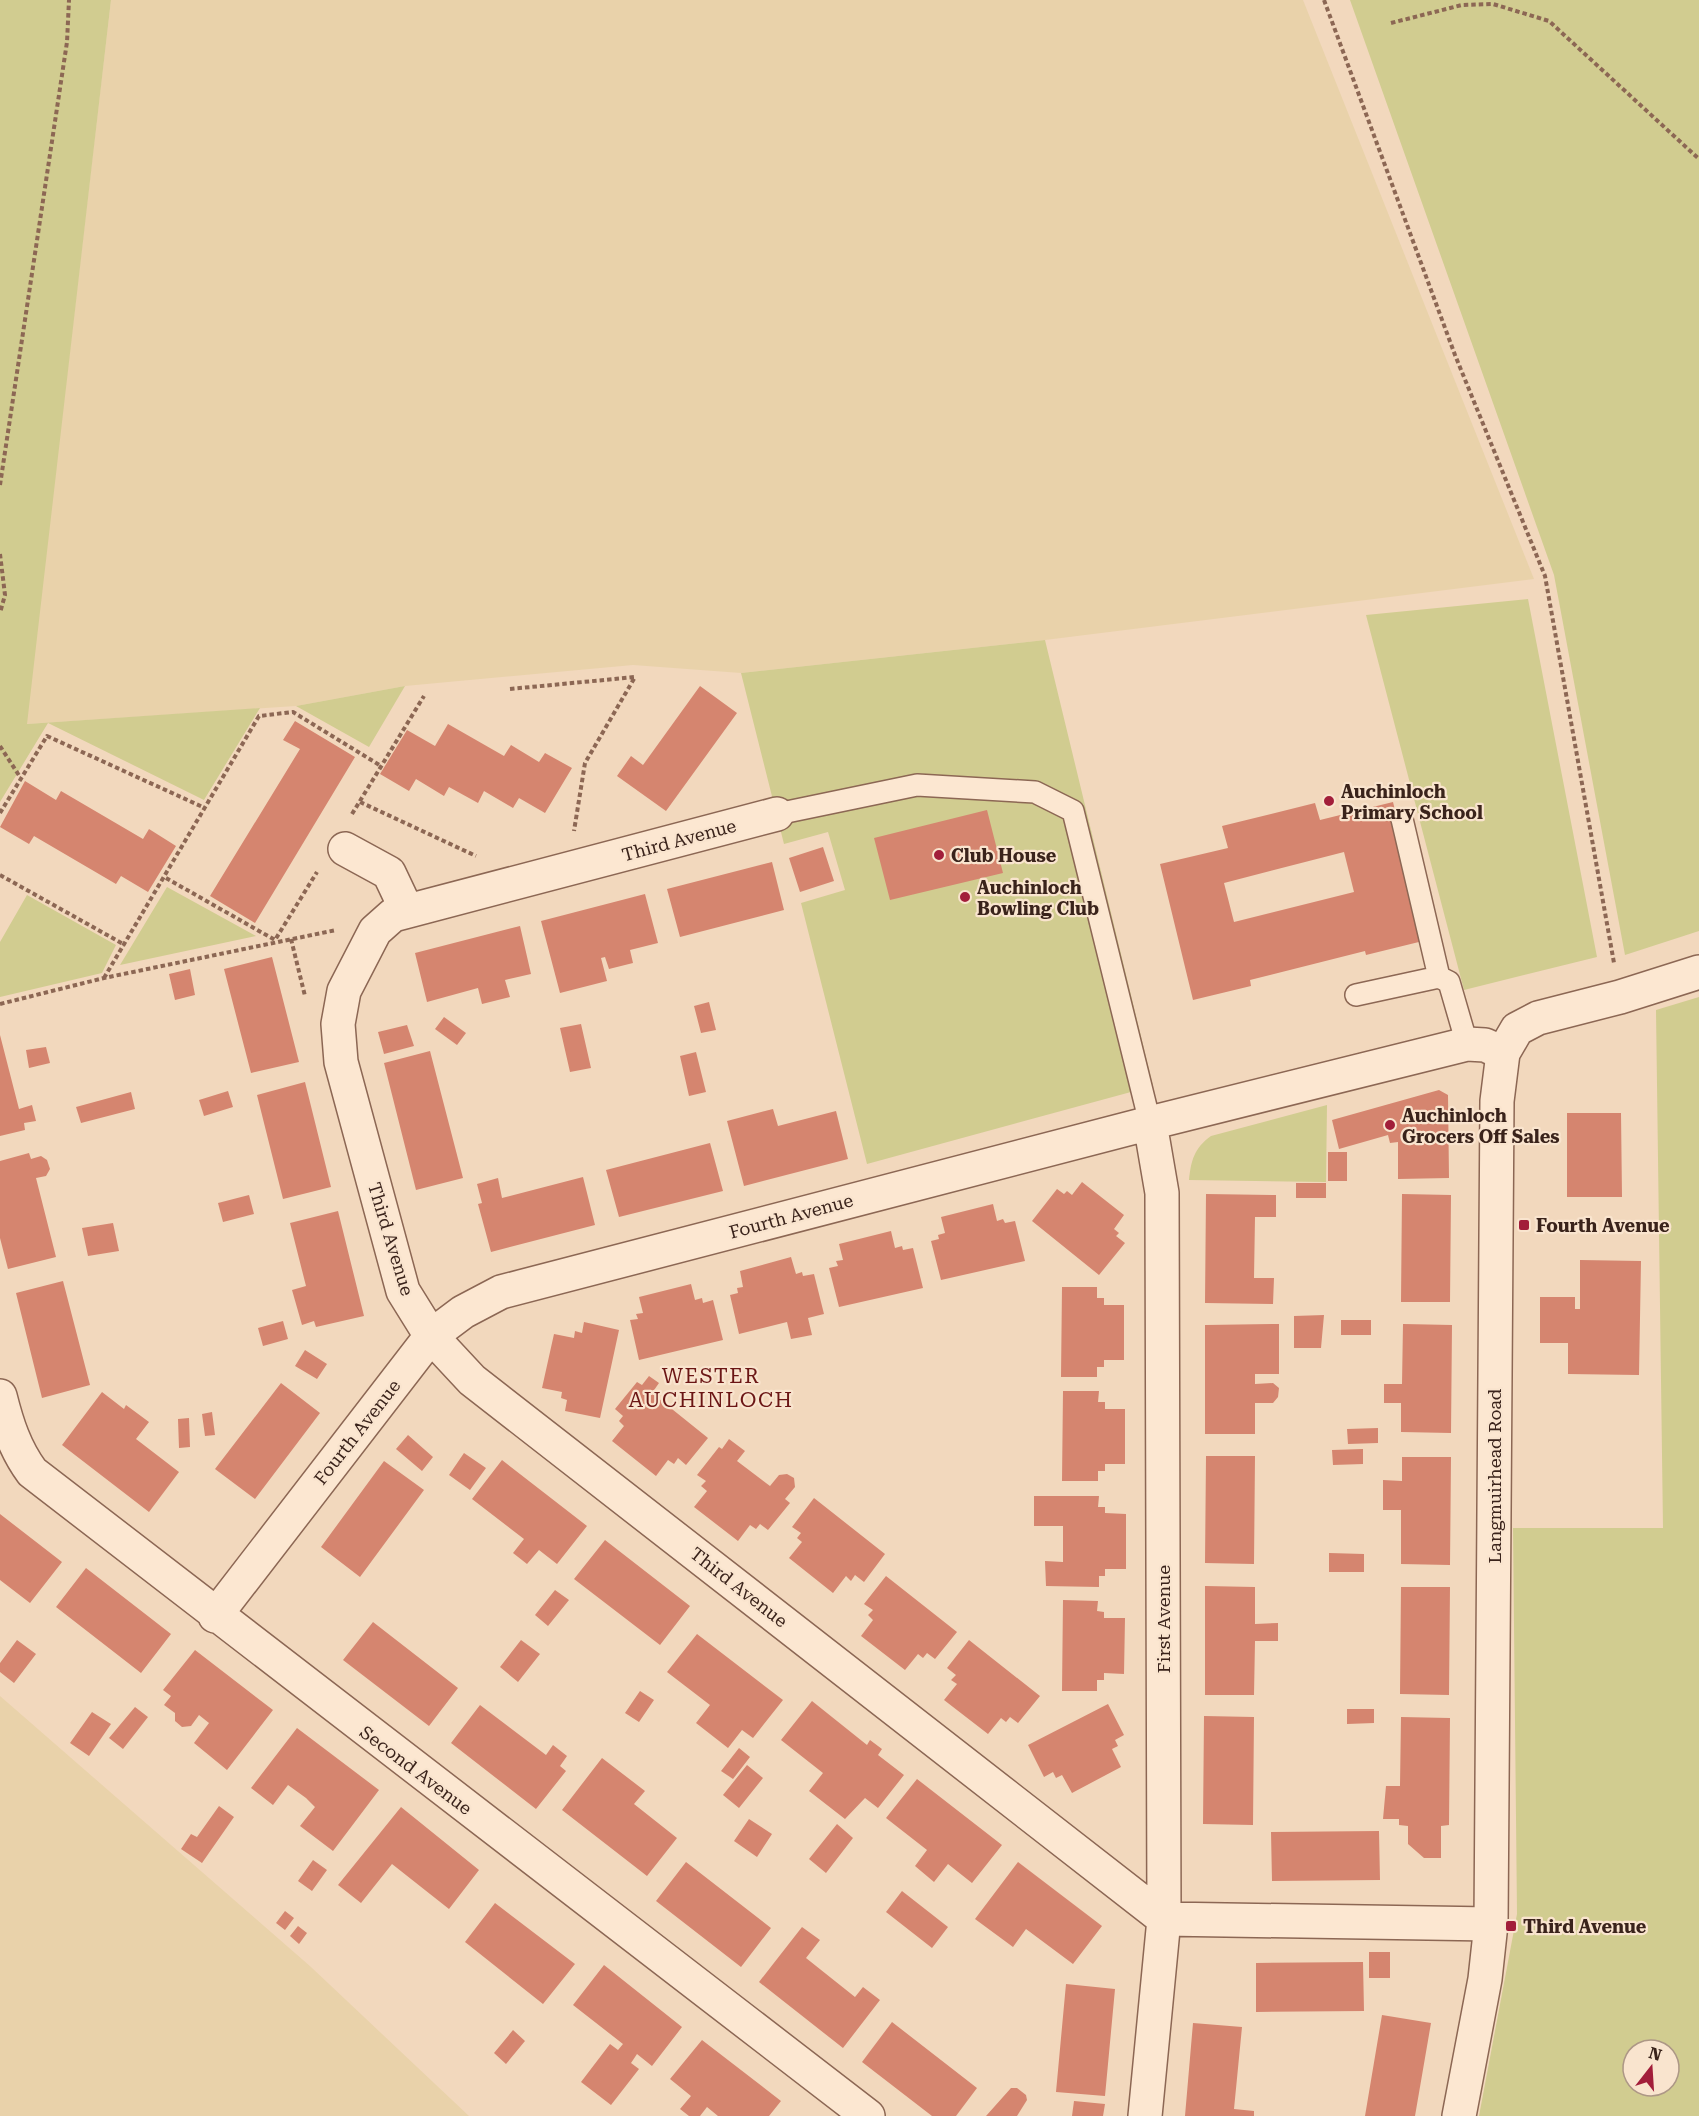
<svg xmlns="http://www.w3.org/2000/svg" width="1699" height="2116" font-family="'Roboto Serif',serif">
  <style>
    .farmland { fill: #e9d2aa }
    .green { fill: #d1cc90; fill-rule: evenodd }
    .building { fill: #d5856f; fill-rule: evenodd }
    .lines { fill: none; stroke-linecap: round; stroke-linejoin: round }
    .service-casing { stroke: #8c6754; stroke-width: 24 }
    .minor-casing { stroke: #8c6754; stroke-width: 36 }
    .tertiary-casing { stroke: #8c6754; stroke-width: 36 }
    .path { stroke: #8c6754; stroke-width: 4; stroke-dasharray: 4.5 3; stroke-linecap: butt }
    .service { stroke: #fce7d1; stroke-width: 21 }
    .minor { stroke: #fce7d1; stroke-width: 33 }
    .tertiary { stroke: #fce7d1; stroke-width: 33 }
    .poi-dot { fill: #a21e3a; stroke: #f9e4ce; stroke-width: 2 }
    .labels { text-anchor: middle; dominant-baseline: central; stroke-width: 4.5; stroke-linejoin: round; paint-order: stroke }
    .poi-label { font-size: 18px; font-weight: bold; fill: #3a231b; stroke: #f9e4ce; text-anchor: start }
    .street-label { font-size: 18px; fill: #3a231b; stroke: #f9e4ce }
    .quarter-label { font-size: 21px; letter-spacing: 1.5px; fill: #6b1615; stroke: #f9e4ce }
  </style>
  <rect width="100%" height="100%" fill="#f2d8bd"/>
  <path class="farmland" d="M111 0H1303L1534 579 1045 640 741 673 633 665 405 686 296 706 26 724Z
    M0 1696 311 1967 469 2116H0Z"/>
  <path class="green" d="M0 0H111L27 724 260 708 204 800 48 723 0 802Z
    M1350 0H1699V931L1625 955 1554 575Z
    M1528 599 1597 957 1464 990 1366 615Z
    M1045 640 1153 1086 867 1164 801 903 845 890 828 832 784 844 741 673Z
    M405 686 369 747 296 706Z
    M167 887 256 936 120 965Z
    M27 895 116 945 102 973 0 997V942Z
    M1699 997V2116H1479L1517 1914 1513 1528H1663L1656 1010ZM1633 2050H1669V2086H1633Z
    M1327 1105 1326 1182 1189 1180C1191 1161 1194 1148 1211 1136Z"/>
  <path class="building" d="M700 686 737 713 666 811 617 776 631 756 643 765Z
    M295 721 355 757 255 923 210 896 300 749 283 740Z
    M448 724 504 756 511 745 539 762 545 753 572 768 545 813 519 798 513 808 484 791 478 803 449 787 444 796 416 779 409 791 380 774 407 730 435 746Z
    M25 781 56 800 61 791 143 839 149 829 176 846 148 892 121 876 116 884 34 836 29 844 0 827Z
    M1393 802 1427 940 1366 955 1365 951 1250 980 1251 986 1193 1000 1160 864 1228 848 1222 826 1315 803 1320 820ZM1344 852 1354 892 1234 922 1224 883Z
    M987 810 1003 873 890 900 874 838Z
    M823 847 834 881 800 892 789 858Z
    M772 862 784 910 680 937 667 889Z
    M645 894 658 943 630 950 633 963 609 969 605 957 601 958 607 981 560 993 541 921Z
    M520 926 531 974 505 980 510 997 482 1004 478 988 427 1002 415 953Z
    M272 957 299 1062 251 1073 224 969Z
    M190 969 195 995 175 1000 169 974Z
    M709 1002 716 1030 701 1033 694 1006Z
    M444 1017 466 1033 457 1045 435 1029Z
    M581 1024 591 1068 570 1072 560 1028Z
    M407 1025 414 1046 384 1054 378 1032Z
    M0 1035 19 1109 32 1105 36 1121 24 1123 25 1130 0 1136Z
    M46 1047 50 1063 29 1068 26 1050Z
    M430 1051 463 1178 416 1190 384 1063Z
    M696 1052 706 1092 689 1096 680 1056Z
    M305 1082 331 1187 283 1199 257 1095Z
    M1439 1090 1448 1095 1449 1178 1398 1179V1142L1390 1143 1388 1135 1339 1149 1332 1120Z
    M228 1091 233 1107 204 1116 199 1100Z
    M131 1092 135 1109 81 1123 76 1107Z
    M773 1109 778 1126 836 1111 848 1159 744 1186 727 1121Z
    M1567 1113H1621L1622 1197H1567Z
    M710 1143 723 1191 619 1217 606 1170Z
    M1328 1152H1347V1181H1328Z
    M29 1153 31 1159 41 1156 47 1160 50 1169 46 1176 36 1178 56 1257 8 1269 0 1238V1161Z
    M583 1177 595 1225 491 1252 478 1204 482 1203 477 1184 498 1178 502 1198Z
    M1082 1182 1124 1215 1114 1229 1119 1233 1116 1236 1125 1243 1099 1275 1032 1221 1057 1189 1064 1194 1067 1191 1072 1195Z
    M1296 1183H1326V1198H1296Z
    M1206 1194 1276 1195V1217H1255L1254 1278H1274L1273 1304 1205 1303Z
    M1402 1194 1451 1195 1450 1302H1401Z
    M249 1195 254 1214 223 1222 218 1203Z
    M993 1204 997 1221 1003 1219 1005 1223 1015 1221 1025 1261 941 1280 931 1241 939 1239 938 1235 945 1233 941 1217Z
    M338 1211 364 1316 316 1327 314 1321 302 1325 292 1290 306 1286 290 1223Z
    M113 1223 119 1251 88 1256 82 1228Z
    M891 1231 895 1248 902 1246 903 1250 913 1248 923 1288 839 1307 829 1268 838 1266 836 1261 843 1260 839 1244Z
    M791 1257 796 1274 802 1272 803 1276 814 1274 824 1314 808 1318 812 1335 791 1339 787 1322 739 1334 730 1295 738 1293 737 1288 743 1287 740 1271Z
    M1580 1260 1641 1261 1639 1375 1568 1374V1343H1540V1297H1575V1309H1580Z
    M63 1281 90 1385 42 1398 16 1293Z
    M691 1284 695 1300 702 1298 703 1303 713 1300 723 1340 639 1360 630 1320 638 1319 636 1314 643 1313 639 1297Z
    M1062 1287H1097V1298H1104V1305H1124V1360H1104V1367H1097V1377H1061Z
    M1324 1315 1321 1348H1294V1316Z
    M1341 1320H1371V1335H1341Z
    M283 1321 288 1339 263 1346 258 1328Z
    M584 1322 619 1330 600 1418 565 1411 567 1400 561 1398 562 1392 542 1388 554 1334 574 1338 575 1331 582 1333Z
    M1279 1324V1374H1255V1384L1273 1383 1279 1388 1278 1397 1273 1403H1255V1434H1205V1325Z
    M1403 1324 1452 1325 1451 1433 1401 1432V1403H1384V1384H1402Z
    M305 1350 327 1364 317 1379 295 1366Z
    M649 1376 659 1383 652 1393 708 1438 686 1465 678 1458 674 1464 668 1460 656 1476 612 1441 624 1426 619 1421 623 1416 615 1409 637 1382 642 1385Z
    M281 1383 320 1413 255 1499 215 1469Z
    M1063 1391H1099L1098 1402H1105V1409H1125V1464H1105V1471H1098V1481H1062Z
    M102 1392 124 1409 126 1405 149 1422 136 1439 179 1472 149 1512 62 1445Z
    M212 1412 215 1435 205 1436 202 1414Z
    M189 1418 190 1447 179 1448 178 1419Z
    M1378 1428V1443L1348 1444 1347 1429Z
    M408 1435 433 1457 422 1471 396 1449Z
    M729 1439 745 1451 737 1461 770 1486 779 1475 787 1474 794 1478 795 1487 785 1499 790 1503 768 1530 760 1524 756 1529 750 1525 738 1541 694 1507 707 1491 701 1486 706 1481 697 1475 719 1447 722 1449Z
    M1363 1449V1464L1333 1465 1332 1450Z
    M464 1453 486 1468 470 1490 449 1475Z
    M1206 1456H1255L1254 1564 1205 1563Z
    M1402 1457H1451L1450 1565 1401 1564V1510H1383V1480L1402 1481Z
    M502 1460 587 1526 557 1564 539 1550 527 1564 513 1553 524 1539 472 1499Z
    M384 1461 424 1490 360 1577 321 1547Z
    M1034 1496H1099L1098 1507H1105V1513L1126 1514V1569H1105V1576H1099V1587L1046 1586 1045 1561 1063 1562V1526H1034Z
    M814 1498 885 1554 864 1582 855 1575 851 1581 846 1576 833 1593 789 1558 802 1542 797 1538 801 1533 792 1527Z
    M0 1514 62 1562 30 1603 0 1580Z
    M605 1540 690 1606 660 1645 574 1579Z
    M1329 1553 1364 1554V1572H1329Z
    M86 1568 171 1634 141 1673 56 1607Z
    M886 1576 957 1632 935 1659 927 1653 923 1658 918 1654 905 1670 861 1636 873 1620 868 1615 873 1610 864 1604Z
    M1205 1586 1255 1587V1624L1278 1623V1641H1255L1254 1695H1205Z
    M1401 1587H1450L1449 1695 1400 1694Z
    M555 1590 569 1600 548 1626 535 1615Z
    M1063 1600 1098 1601 1097 1611 1104 1612V1618H1125L1124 1674 1104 1673V1680H1097V1691H1062Z
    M373 1622 458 1688 429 1726 343 1660Z
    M697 1634 783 1700 753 1738 742 1730 728 1748 696 1723 710 1705 667 1672Z
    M17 1640 36 1654 14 1683 0 1672V1663Z
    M521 1640 540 1654 518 1682 500 1667Z
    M969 1640 1040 1696 1018 1723 1010 1717 1006 1722 1001 1718 988 1734 944 1700 957 1684 951 1680 956 1675 947 1668Z
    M195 1650 273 1710 227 1770 194 1743 209 1723 199 1715 191 1726 182 1727 175 1721V1713L164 1705 171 1696 163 1690Z
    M640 1691 654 1700 639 1722 625 1713Z
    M812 1701 867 1745 870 1740 882 1749 878 1755 904 1775 878 1808 865 1798 845 1819 809 1791 823 1773 781 1740Z
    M1108 1704 1124 1735 1115 1740 1118 1746 1112 1749 1121 1767 1072 1793 1062 1775 1056 1778 1053 1772 1044 1777 1028 1745Z
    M480 1705 546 1755 553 1745 567 1756 560 1766 566 1771 536 1809 451 1743Z
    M135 1707 148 1717 123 1749 109 1738Z
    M1347 1709H1374V1723L1347 1724Z
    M92 1712 111 1724 89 1756 70 1743Z
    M1204 1716 1254 1717 1253 1825 1203 1824Z
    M1401 1717 1450 1718 1449 1825 1441 1826V1858H1424L1408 1844V1826L1399 1825V1819H1383L1386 1786H1400Z
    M297 1728 379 1790 333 1851 300 1826 315 1807 306 1798 288 1785 273 1805 251 1788Z
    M739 1748 750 1757 733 1779 721 1771Z
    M602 1758 645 1791 634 1804 677 1838 647 1876 562 1810Z
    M747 1765 763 1778 739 1808 723 1795Z
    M917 1779 1002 1845 972 1883 948 1864 934 1882 915 1866 927 1850 886 1818Z
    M219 1806 234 1817 202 1863 181 1849 191 1834 197 1837Z
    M401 1807 479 1870 449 1909 392 1864 361 1903 338 1885Z
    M749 1819 772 1834 757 1857 734 1841Z
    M837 1824 853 1838 826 1873 809 1859Z
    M1379 1831 1380 1880 1272 1881 1271 1832Z
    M313 1860 327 1870 312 1891 298 1881Z
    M686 1862 771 1928 741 1967 656 1901Z
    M1018 1862 1102 1926 1073 1964 1026 1929 1013 1947 975 1919Z
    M902 1891 948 1927 932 1948 886 1912Z
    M495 1903 575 1964 543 2004 465 1942Z
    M285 1911 294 1918 285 1930 276 1923Z
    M298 1926 307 1933 299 1944 290 1936Z
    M802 1927 820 1940 806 1958 855 1997 863 1987 880 2000 843 2048 759 1982Z
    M1369 1952H1390V1978H1369Z
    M1363 1962 1364 2011 1256 2012V1963Z
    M604 1965 682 2027 652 2066 637 2054 631 2063 639 2069 611 2105 581 2082 610 2044 618 2050 623 2044 573 2005Z
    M1066 1984 1115 1989 1105 2096 1056 2092Z
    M1382 2015 1431 2023 1415 2116H1365Z
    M892 2022 977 2088 956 2116H932L862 2062Z
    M1193 2023 1242 2027 1234 2109 1254 2111V2116H1185Z
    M513 2030 525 2041 506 2064 494 2053Z
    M702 2040 781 2101 769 2116H718L707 2107 700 2116H689L680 2109 691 2096 670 2079Z
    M1011 2088H1017L1026 2095 1027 2100 1017 2116H986Z
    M1074 2101 1105 2104 1103 2116H1072Z"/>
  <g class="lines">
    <g class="service-casing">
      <path id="service" d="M777 814 917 785 1035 792 1073 811 1150 1123
        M1402 819 1439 977
        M1356 995 1439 977 1449 982 1467 1044"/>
    </g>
    <g class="minor-casing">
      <path id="minor" d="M777 814 393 915 375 931 344 991 338 1024 341 1062 403 1291 431 1336 472 1380 1164 1919 1491 1924
        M345 849 389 873 407 911
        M0 1396C7 1424 15 1449 32 1472L868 2116
        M215 1616 431 1336 463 1312 501 1292 1150 1123 1467 1044 1485 1045 1503 1053
        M1145 2116 1164 1919 1162 1193 1150 1123"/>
    </g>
    <g class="tertiary-casing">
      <path id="tertiary" d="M1459 2116 1485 1979 1491 1924 1497 1101 1503 1053 1517 1029 1538 1018 1620 997 1699 972"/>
    </g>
    <path class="path" d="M1324 0 1455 355 1545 576 1614 963
      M1391 23 1462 5 1493 4 1549 21 1699 159
      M0 485 67 42 69 0
      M0 554 5 595 0 613
      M510 689 635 677 585 763 574 831
      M0 746 20 777
      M360 802 476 856
      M0 813 47 736 205 808
      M352 814 424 696
      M0 875 125 945
      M166 878 275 940 317 872
      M291 939 305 996
      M104 978 259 716 293 712 381 766
      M0 1004 104 978 336 930"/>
    <use href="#service" class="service"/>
    <use href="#minor" class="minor"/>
    <use href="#tertiary" class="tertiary"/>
  </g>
  <g class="poi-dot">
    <circle cx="1329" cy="801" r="6"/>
    <circle cx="939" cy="855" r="6"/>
    <circle cx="965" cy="897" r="6"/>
    <circle cx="1390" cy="1125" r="6"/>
    <rect x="1518" y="1219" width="12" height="12" rx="3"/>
    <rect x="1505" y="1920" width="12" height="12" rx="3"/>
  </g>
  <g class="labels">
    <g class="poi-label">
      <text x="1341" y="791">Auchinloch<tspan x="1341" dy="21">Primary School</tspan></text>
      <text x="951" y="855">Club House</text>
      <text x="977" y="887">Auchinloch<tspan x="977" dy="21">Bowling Club</tspan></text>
      <text x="1402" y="1115">Auchinloch<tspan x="1402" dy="21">Grocers Off Sales</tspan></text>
      <text x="1536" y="1225">Fourth Avenue</text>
      <text x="1523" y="1926">Third Avenue</text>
    </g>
    <g class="street-label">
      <text transform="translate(679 840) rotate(-15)">Third Avenue</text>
      <text transform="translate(791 1216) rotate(-15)">Fourth Avenue</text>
      <text transform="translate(391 1239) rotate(73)">Third Avenue</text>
      <text transform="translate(357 1432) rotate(-52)">Fourth Avenue</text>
      <text transform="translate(1494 1476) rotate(-90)">Langmuirhead Road</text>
      <text transform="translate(739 1587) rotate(38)">Third Avenue</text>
      <text transform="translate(1163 1619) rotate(-90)">First Avenue</text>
      <text transform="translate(416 1770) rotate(37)">Second Avenue</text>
    </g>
    <g class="quarter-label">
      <text x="711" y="1376">WESTER<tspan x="711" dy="24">AUCHINLOCH</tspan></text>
    </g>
  </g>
  <g transform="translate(1651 2068) rotate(17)"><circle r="28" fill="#f9e4ce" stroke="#ad9786" stroke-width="1.5"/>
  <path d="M0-4.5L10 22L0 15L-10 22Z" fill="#a21e3a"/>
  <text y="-9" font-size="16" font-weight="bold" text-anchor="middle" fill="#3a231b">N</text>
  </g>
</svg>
